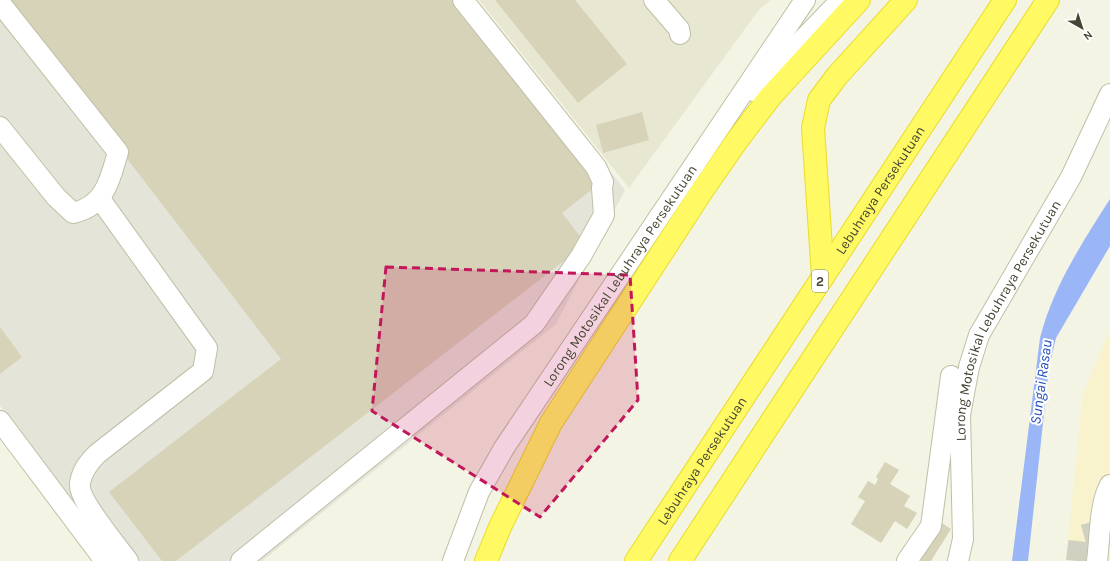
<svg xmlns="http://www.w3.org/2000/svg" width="1110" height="561" font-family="Karla,sans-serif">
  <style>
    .residential { fill: #e8e8d2 }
    .commercial { fill: #f8f2cd }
    .industrial { fill: #e5e4d9 }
    .water { fill: #9bb6f6 }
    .building { fill: #d6d3b9 }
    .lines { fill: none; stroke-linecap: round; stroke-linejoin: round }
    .minor-tunnel { stroke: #d1d1c1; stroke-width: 20; stroke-dasharray: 20 10; stroke-linecap: butt }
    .minor-casing { stroke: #c0bfa6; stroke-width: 22 }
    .highway-casing { stroke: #e9dc29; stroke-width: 24 }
    .minor { stroke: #fff; stroke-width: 20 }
    .highway { stroke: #fff964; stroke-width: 22 }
    .marked { fill: #c2185b; fill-opacity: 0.2; stroke: #c2185b; stroke-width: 3; stroke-dasharray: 8 5; stroke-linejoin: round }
    .labels { text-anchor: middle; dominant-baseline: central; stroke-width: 4; stroke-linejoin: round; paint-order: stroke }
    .shield { fill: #fff; stroke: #7e7d71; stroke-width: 1 }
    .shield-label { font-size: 13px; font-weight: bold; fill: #464534 }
    .street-label { font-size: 14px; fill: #464534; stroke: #fff }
    .water-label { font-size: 15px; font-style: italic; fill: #254fba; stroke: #fff }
  </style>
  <rect width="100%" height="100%" fill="#f4f4e4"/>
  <path class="residential" d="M479 0H771L758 11 629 188Z"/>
  <path class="commercial" d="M1110 329V561H1066L1083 394Z"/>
  <path class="industrial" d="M0 0H472L625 190 556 324 262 561H119L0 406Z"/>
  <path class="water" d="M1110 199V246L1056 338 1049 368 1028 561H1012L1040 338C1053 287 1082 243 1110 199Z"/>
  <path class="building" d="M5 0H458L599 184 562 213 586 244 176 561H162L109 492 281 359Z
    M495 0H575L627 64 578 103Z
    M642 112 649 140 603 153 596 125Z
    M0 327 22 357 0 374Z
    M885 462 899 470 890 484 910 496 904 506 917 513 907 529 895 521 881 543 851 524 865 501 858 497 868 481 875 485 878 479 876 477Z
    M937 520 951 529 931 561H920L914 557Z"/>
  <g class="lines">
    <path class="minor-tunnel" d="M1076 561 1079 536 1110 527"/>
    <g class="minor-casing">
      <g id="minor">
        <path d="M654 0 679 29 680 34"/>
        <path d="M0 3 118 152C110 180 105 206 73 213L56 197 0 127"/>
        <path d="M753 91 841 0"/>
        <path d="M100 199 207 348 203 371 97 454C88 463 82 471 80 483 77 499 118 547 128 561"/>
        <path d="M0 421 105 561"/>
        <path d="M241 561 534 324 581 256 604 215 602 188 603 182 596 167 463 0"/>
        <path id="s1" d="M453 561 479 492 504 448 805 0"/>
        <path d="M907 561 931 526 951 376"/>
        <path id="s2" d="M958 561 963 539 960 415 969 367 979 335 1071 177 1110 94"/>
        <path d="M1097 561C1100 540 1099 504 1110 485"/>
      </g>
    </g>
    <g class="highway-casing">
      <g id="highway">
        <path d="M823 277 813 128 819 100 837 76 906 0"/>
        <path d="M486 561 500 527 551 423 702 191 736 142 770 97 859 0"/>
        <path id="s3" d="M636 561 1005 0"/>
        <path d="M680 561 1048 0"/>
      </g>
    </g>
    <use href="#minor" class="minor"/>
    <use href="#highway" class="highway"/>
  </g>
  <path class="marked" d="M386 267 630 275 638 400 540 517 372 411Z"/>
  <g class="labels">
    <rect class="shield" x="812" y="270" width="16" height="22" rx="3"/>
    <g class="shield-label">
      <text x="820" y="281">2</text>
    </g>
    <g class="street-label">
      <text stroke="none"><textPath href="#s3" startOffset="444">Lebuhraya Persekutuan</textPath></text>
      <text stroke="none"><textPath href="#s1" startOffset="332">Lorong Motosikal Lebuhraya Persekutuan</textPath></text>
      <text stroke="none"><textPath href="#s2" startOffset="252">Lorong Motosikal Lebuhraya Persekutuan</textPath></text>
      <text stroke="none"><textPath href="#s3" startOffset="120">Lebuhraya Persekutuan</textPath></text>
    </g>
    <g class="water-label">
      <text transform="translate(1041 382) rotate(-82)">Sungai Rasau</text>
    </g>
  </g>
  <g transform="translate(1082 28) rotate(141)" stroke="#ffffff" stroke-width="3" paint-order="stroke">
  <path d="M0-3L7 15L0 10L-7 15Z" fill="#464534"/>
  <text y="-6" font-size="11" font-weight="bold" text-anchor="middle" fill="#464534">N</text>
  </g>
</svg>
